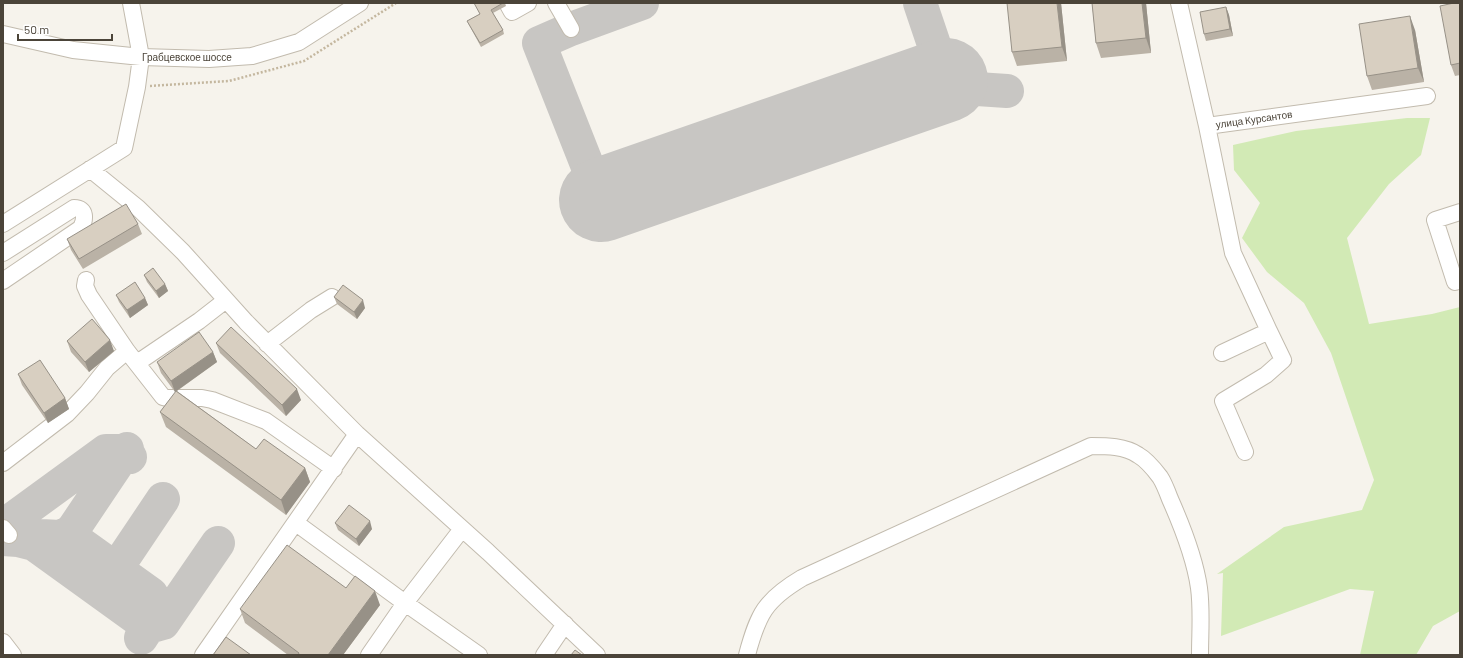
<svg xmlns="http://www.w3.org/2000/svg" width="1463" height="658" font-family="Barlow,sans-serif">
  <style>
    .green { fill: #d2eab5 }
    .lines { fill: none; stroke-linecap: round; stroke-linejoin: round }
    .taxiway { stroke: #c8c6c3; stroke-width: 34 }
    .runway { stroke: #c8c6c3; stroke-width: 84 }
    .minor-casing { stroke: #c2bbae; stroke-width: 18 }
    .path { stroke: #c4b79f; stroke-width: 2.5; stroke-dasharray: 2 2; stroke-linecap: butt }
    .minor { stroke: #fff; stroke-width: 16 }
    .wall { fill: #bab2a6 }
    .shaded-wall { fill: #979187 }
    .building { fill: #d8cfc1; stroke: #979187 }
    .labels { text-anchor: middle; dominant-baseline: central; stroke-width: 3.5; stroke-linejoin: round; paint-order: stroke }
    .street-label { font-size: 10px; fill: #4b4439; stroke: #fff }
  </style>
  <rect width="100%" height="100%" fill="#f6f3ec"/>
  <path class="green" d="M1407 118H1430L1421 155 1389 184 1347 238 1369 324 1432 314 1460 307V611L1433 626 1416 655H1360L1374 591 1350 589 1221 636 1223 573 1217 574 1284 527 1362 510 1374 480 1331 353 1304 303 1267 272 1242 238 1260 203 1234 170 1233 145 1296 131Z"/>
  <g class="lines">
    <path class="taxiway" d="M920 3 946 80 962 88 1007 91
      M601 200 539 43 571 29 642 3
      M3 526 106 451H118L130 457
      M21 535 60 537 77 541 151 594C163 610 150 624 141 638
      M60 537 69 533 74 528 127 449
      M3 539 18 540 34 544 149 627 163 623 218 543
      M100 584 106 582 116 569 163 499"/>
    <path class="runway" d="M601 200 946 80"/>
    <g class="minor-casing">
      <path id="minor" d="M507 3 512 12 528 3
        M556 3 571 29
        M1179 3 1207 126 1427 96
        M3 34 73 50 141 57 209 59 252 56 299 42 360 3
        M1207 126 1233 253 1269 331 1222 353
        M90 169 138 208 183 252 246 322 357 434 488 552 597 655
        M1460 212 1435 220 1455 282 1460 280
        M3 224 124 148 137 87 141 57 131 3
        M3 253 74 208C87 208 85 220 81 228L3 281
        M86 280 85 286 89 295 127 351 163 397 167 398H202L212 400 266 421 334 469
        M267 344 311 310 332 297
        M137 363 199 321 226 300
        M1245 452 1223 401 1266 375 1283 360 1269 331
        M3 463 67 414 87 393 107 368 127 351
        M296 523 405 603 479 655
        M3 528 9 535
        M3 642 13 655
        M203 655 357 434
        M369 655 405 603 462 529
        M544 655 565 624
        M747 655C758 614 765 600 802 578L1091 446C1107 446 1125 446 1138 455 1147 460 1154 469 1160 477 1164 483 1167 491 1170 499 1182 526 1195 559 1199 588 1202 610 1200 633 1200 655"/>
    </g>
    <path class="path" d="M150 86 229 81 304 61 396 3"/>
    <use href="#minor" class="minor"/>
  </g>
  <path class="wall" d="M474 3H505L506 6 493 13 503 30 504 34 481 47 469 25 467 21 480 14Z
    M1061 3 1067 61 1017 66 1012 52Z
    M1092 3H1146L1151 53 1101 58 1096 43Z
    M1460 3V75L1455 76 1451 65Z
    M1226 7 1229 15 1233 36 1206 41 1204 34Z
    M1415 30 1424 82 1372 90 1367 76Z
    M138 224 142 234 83 269 71 250 67 239Z
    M144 275 165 284 168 291 159 298 147 282Z
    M116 295 145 298 148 305 130 318 119 302Z
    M334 297 365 308 357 319 337 304Z
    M67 341 114 351 89 372 71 352Z
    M216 343 301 400 286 416 220 353Z
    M213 352 217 362 177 391 256 449 305 468 310 482 286 515 166 427 160 412 176 392H175L161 373 157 362Z
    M18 374 65 398 69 409 48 423 22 385Z
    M335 523 372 529 359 546 338 530Z
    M346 588 380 605 343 655H288L245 623 240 609Z"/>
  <path class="shaded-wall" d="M1057 3H1061L1067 61 1062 47Z
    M1142 3H1146L1151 53 1146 38Z
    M1226 7 1229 15 1233 36 1230 29Z
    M1410 16 1415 30 1424 82 1418 68Z
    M165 284 168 291 159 298 156 291Z
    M145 298 148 305 130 318 127 310Z
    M363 300 365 308 357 319 354 312Z
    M110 340 114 351 89 372 85 362Z
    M213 352 217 362 175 392 171 381Z
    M297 389 301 400 286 416 282 405Z
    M65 398 69 409 48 423 44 413Z
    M305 468 310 482 286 515 281 500Z
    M370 521 372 529 359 546 356 539Z
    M375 591 380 605 343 655H328Z"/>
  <path class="building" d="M474 3H503L491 10 503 30 480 43 467 21 480 14Z
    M1007 3H1057L1062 47 1012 52Z
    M1092 3H1142L1146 38 1096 43Z
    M1454 3H1460V63L1451 65 1440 6Z
    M1226 7 1230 29 1204 34 1200 12Z
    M1410 16 1418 68 1367 76 1359 24Z
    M126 204 138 224 79 259 67 239Z
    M153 268 165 284 156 291 144 275Z
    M135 282 145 298 127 310 116 295Z
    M343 285 363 300 354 312 334 297Z
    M92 319 110 340 85 362 67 341Z
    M231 327 297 389 282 405 216 343Z
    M199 332 213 352 171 381 157 362Z
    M40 360 65 398 44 413 18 374Z
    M176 391 256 449 264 439 305 468 281 500 160 412Z
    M349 505 370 521 356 539 335 523Z
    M287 545 346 588 355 576 375 591 328 655H298L299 653 240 609Z
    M226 637 251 655H213Z
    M575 650 582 655H571Z"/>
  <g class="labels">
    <g class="street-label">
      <text x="187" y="57">Грабцевское шоссе</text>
      <text transform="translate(1254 119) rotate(-8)">улица Курсантов</text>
    </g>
  </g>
  <rect width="1463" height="658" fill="none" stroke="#4b4439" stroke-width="8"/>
  <path d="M18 34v6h94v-6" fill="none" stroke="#4b4439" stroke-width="2"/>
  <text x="24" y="34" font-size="12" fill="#4b4439" stroke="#ffffff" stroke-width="3" paint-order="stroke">50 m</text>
</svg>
